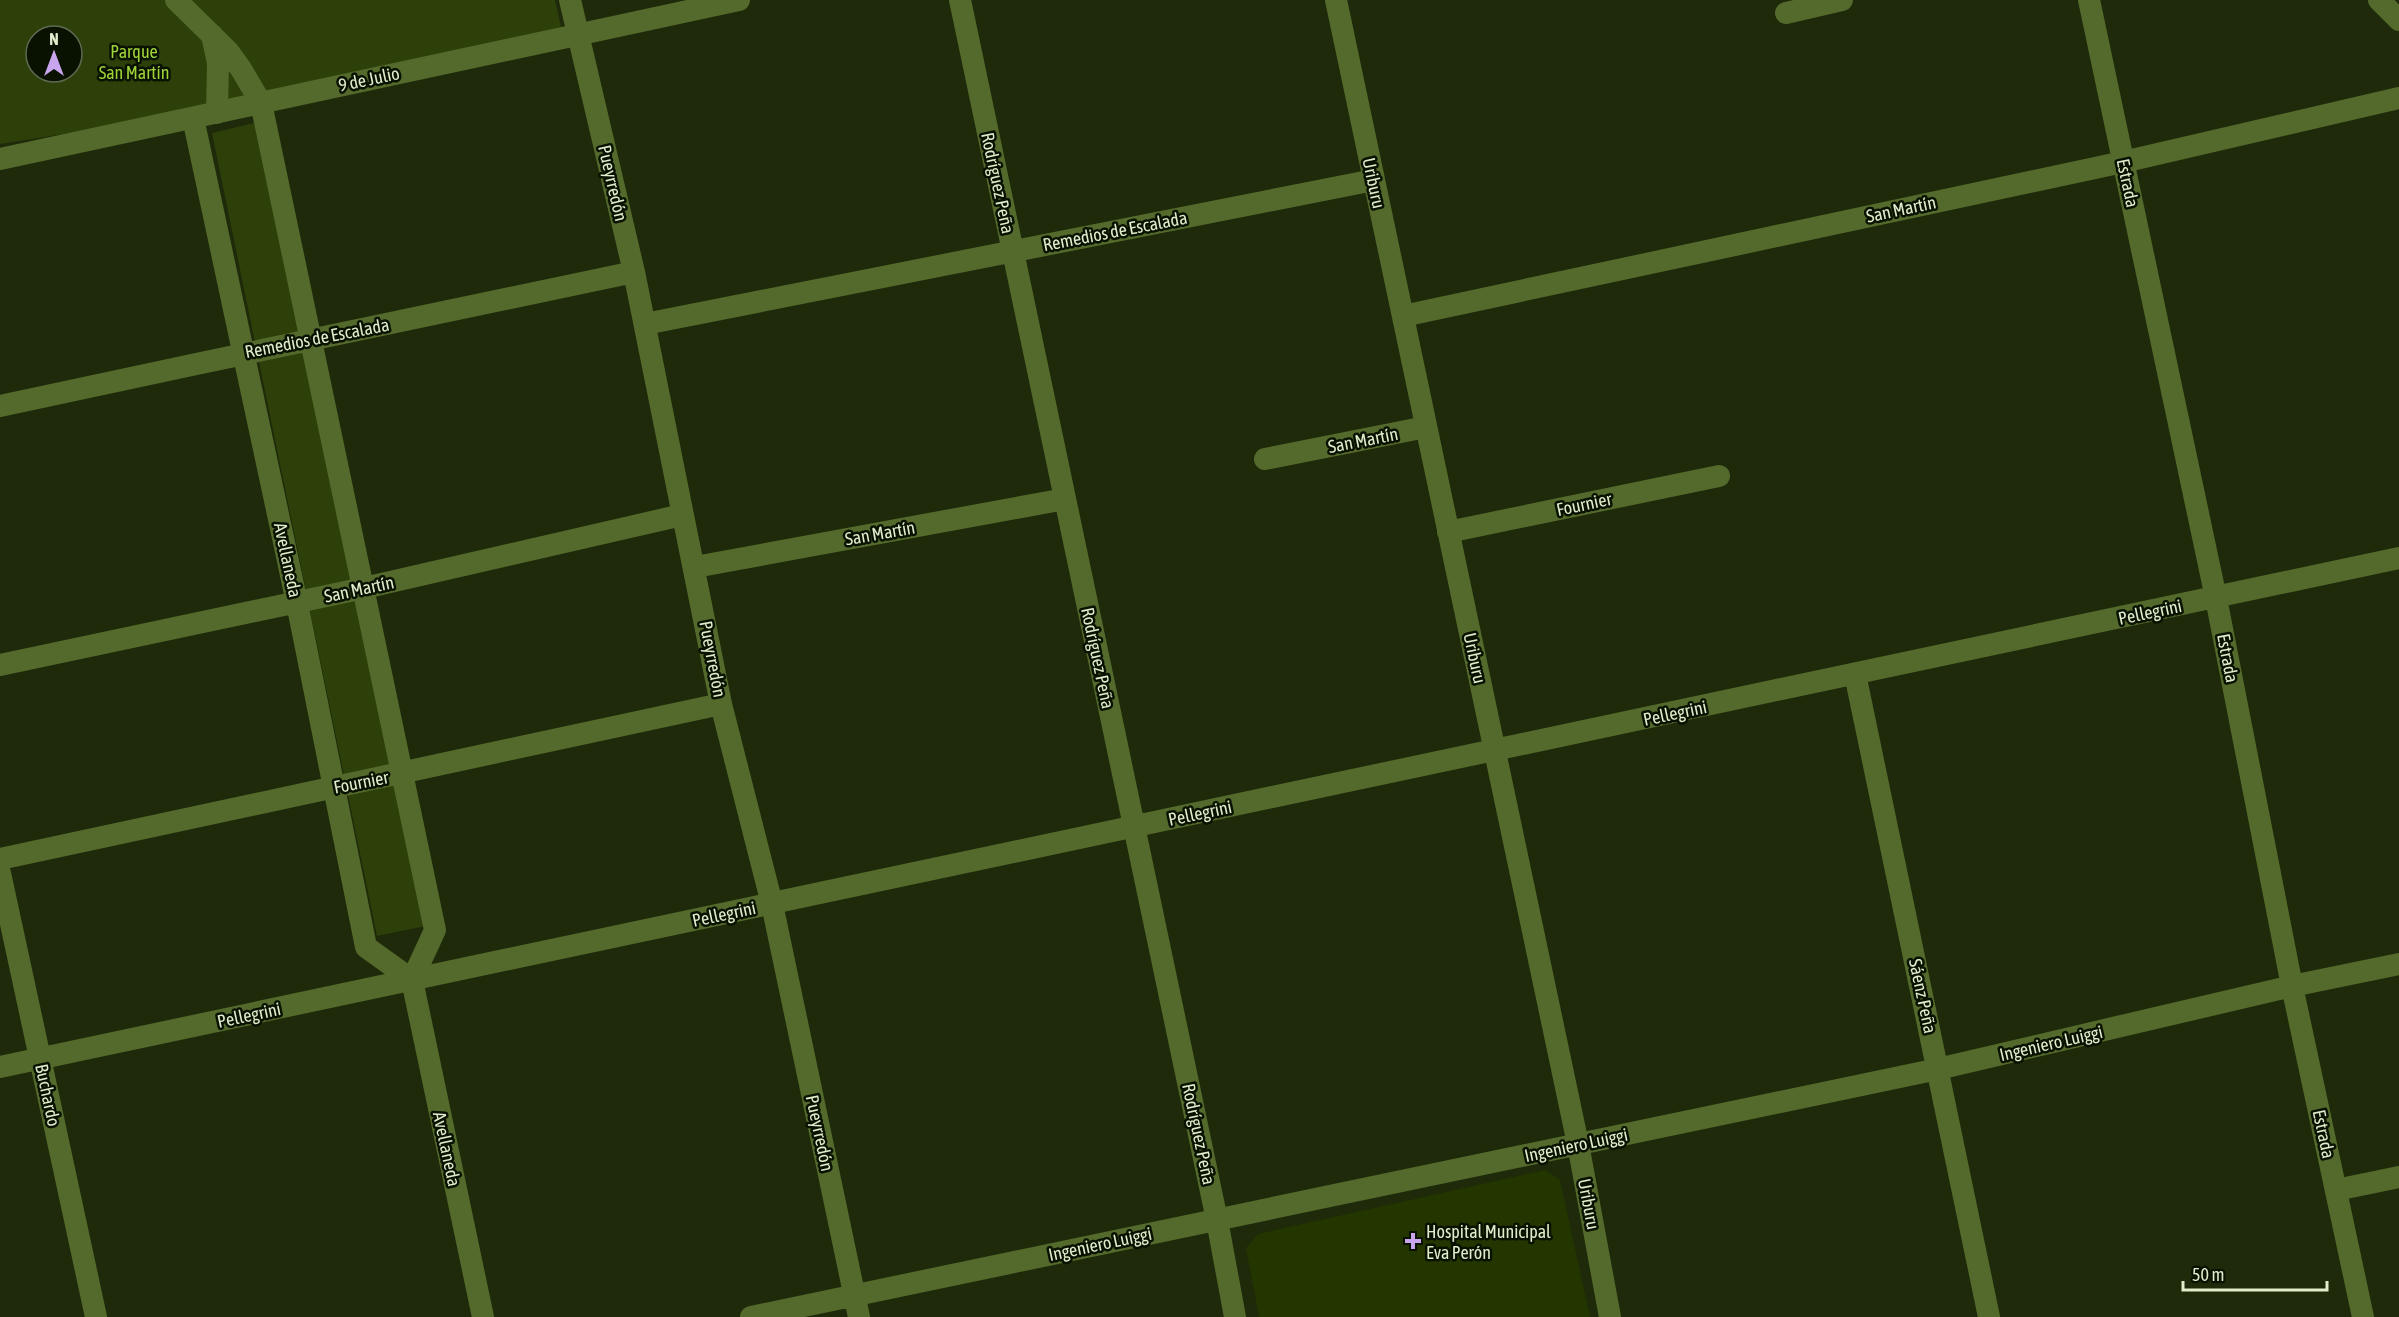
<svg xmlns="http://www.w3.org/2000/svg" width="2399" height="1317" font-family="'Asap Condensed',sans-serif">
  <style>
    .built { fill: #243600 }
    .green { fill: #2e4009; fill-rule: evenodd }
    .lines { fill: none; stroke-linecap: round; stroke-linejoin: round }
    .street { stroke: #536a2c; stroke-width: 22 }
    .poi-dot { fill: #c9a5ee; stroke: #091200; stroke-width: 2 }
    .labels { text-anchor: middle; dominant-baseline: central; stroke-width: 5; stroke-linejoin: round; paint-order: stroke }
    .park-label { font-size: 18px; fill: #9fd338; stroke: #091200 }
    .street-label { font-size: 18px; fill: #dfedcc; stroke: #091200 }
    .poi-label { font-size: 18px; fill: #dfedcc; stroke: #091200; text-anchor: start }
  </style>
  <rect width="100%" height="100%" fill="#1e2a09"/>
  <path class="built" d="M1545 1170 1560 1180 1590 1317H1259L1246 1248 1258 1234Z"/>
  <path class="green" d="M0 0H555L561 27 261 103 0 144ZM36 36H72V72H36Z
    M254 123 425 926 377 936 212 133Z"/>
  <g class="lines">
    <path class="street" d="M176 0 228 51 241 69 261 103 435 930 412 980 483 1317
      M570 0 634 272 721 704 772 904 859 1317
      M960 0 1217 1220 1235 1317
      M1336 0 1578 1144 1610 1317
      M2089 0 2216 598 2292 986 2363 1317
      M2379 0 2399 20
      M1786 13 1842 0
      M212 35 218 63 217 113
      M193 118 297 603 366 947 412 980
      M0 159 739 0
      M1403 316 2123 162 2399 98
      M645 324 1374 180
      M0 406C211 360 422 317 634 272
      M1265 459 1426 427
      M1448 532 1719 476
      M695 567 1065 499
      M0 665 364 588 682 515
      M1855 674 1989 1317
      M0 859 721 704
      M0 873 96 1317
      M0 1067 2399 558
      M2336 1190 2399 1177
      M751 1317 1938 1069 2292 986 2399 964"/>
  </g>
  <path class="poi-dot" d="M1410 1232h6v6h6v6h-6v6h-6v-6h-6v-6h6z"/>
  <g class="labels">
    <g class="park-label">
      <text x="134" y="51">Parque<tspan x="134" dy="21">San Martín</tspan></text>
    </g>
    <g class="street-label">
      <text transform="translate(369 79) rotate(-12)">9 de Julio</text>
      <text transform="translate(613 183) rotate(77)">Pueyrredón</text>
      <text transform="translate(998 183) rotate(78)">Rodríguez Peña</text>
      <text transform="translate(1374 183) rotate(78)">Uriburu</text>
      <text transform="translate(2128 183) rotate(78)">Estrada</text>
      <text transform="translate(1901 209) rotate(-12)">San Martín</text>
      <text transform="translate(1115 231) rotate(-11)">Remedios de Escalada</text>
      <text transform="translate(317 338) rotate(-11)">Remedios de Escalada</text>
      <text transform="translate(1363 440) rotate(-11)">San Martín</text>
      <text transform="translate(1584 504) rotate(-12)">Fournier</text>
      <text transform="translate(880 533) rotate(-10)">San Martín</text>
      <text transform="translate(288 560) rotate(78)">Avellaneda</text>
      <text transform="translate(359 589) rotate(-12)">San Martín</text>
      <text transform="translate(2150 612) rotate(-12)">Pellegrini</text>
      <text transform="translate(1098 658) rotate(78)">Rodríguez Peña</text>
      <text transform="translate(1475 658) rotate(78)">Uriburu</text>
      <text transform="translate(2228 658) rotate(79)">Estrada</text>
      <text transform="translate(713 659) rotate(79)">Pueyrredón</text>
      <text transform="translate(1675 713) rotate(-12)">Pellegrini</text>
      <text transform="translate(361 782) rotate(-11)">Fournier</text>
      <text transform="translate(1200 813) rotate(-12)">Pellegrini</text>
      <text transform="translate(724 914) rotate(-12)">Pellegrini</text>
      <text transform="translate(1923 996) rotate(78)">Sáenz Peña</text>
      <text transform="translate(249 1015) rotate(-12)">Pellegrini</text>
      <text transform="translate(2051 1043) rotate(-13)">Ingeniero Luiggi</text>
      <text transform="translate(48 1095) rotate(78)">Buchardo</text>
      <text transform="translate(820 1133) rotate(78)">Pueyrredón</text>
      <text transform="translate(1199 1134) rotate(78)">Rodríguez Peña</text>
      <text transform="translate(2324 1134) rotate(78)">Estrada</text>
      <text transform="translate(1576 1145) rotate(-12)">Ingeniero Luiggi</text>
      <text transform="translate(447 1149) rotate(78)">Avellaneda</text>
      <text transform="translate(1589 1204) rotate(79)">Uriburu</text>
      <text transform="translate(1100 1244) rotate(-12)">Ingeniero Luiggi</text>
    </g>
    <g class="poi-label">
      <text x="1426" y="1231">Hospital Municipal<tspan x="1426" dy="21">Eva Perón</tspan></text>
    </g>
  </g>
  <g transform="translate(54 54)"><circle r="28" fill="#091200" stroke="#5f6a52" stroke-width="1.5"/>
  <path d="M0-4.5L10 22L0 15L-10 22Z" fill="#c9a5ee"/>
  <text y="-9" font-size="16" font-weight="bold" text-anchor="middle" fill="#dfedcc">N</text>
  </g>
  <path d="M2183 1281v9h144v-9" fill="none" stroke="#dfedcc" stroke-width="3"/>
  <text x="2192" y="1281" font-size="18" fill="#dfedcc" stroke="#091200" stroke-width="4.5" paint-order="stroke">50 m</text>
</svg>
